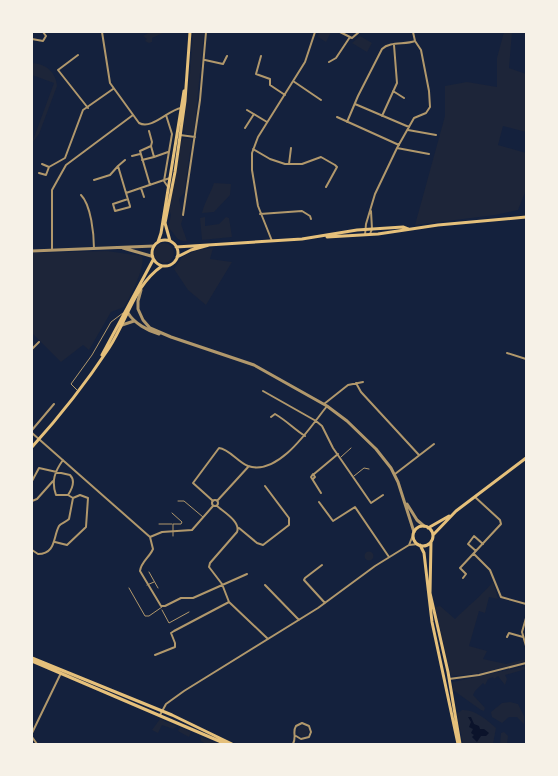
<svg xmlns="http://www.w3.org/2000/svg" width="558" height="776" font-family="Literata,serif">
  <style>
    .green { fill: #1d2539 }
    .water { fill: #0b132b }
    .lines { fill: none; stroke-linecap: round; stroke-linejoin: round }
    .service { stroke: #b1986c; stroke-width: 1 }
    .minor { stroke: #b1986c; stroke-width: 2 }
    .tertiary { stroke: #b1986c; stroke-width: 3 }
    .secondary { stroke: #e5c07b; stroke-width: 3 }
  </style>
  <rect width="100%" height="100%" fill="#14213d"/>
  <path class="green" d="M150 32H165L152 38V42L149 43 145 41 147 39 143 36Z
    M193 32H204L194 133 191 135 186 134 183 130 190 74Z
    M319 32H331L326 42 318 37Z
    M504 32H512L509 68 526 74V132L503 126 498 145 526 153V190L518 210 495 215 415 225 445 116V86L467 82 497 87V58Z
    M360 36 372 43 367 52 352 43Z
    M32 63C46 64 56 72 57 86L39 134 32 143 54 83 32 75Z
    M184 138 192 139 184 193 179 199 183 218 181 224 187 241C175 242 176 233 168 228L171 215 169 209 181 141Z
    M214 183 231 184 230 195 214 212 202 213C205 201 210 195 214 183Z
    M205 217V226L219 224 226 217 229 218 232 237 202 240 200 218Z
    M154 253a10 10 0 1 1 20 0a10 10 0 1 1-20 0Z
    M213 248 210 259 232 262 206 305 188 290 174 269 183 256 198 250Z
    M107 251 142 256C146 266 130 298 124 307L111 312 89 350 83 345 61 362 32 333V253Z
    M364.5 556a4.5 4.5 0 1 1 9 0a4.5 4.5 0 1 1-9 0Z
    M493 582 498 599 489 597 485 613 479 611 469 646 487 651 483 659 506 664 526 659V662L476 674 451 676 435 607 440 606 455 619C468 606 481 596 493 582Z
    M526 666V669L505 675 507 679 505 685 498 676 494 679 493 677 488 679 485 685 483 683 475 691 473 695 485 708 484 711 481 710 453 690V682Z
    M510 702 518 704 524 716V724L517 717H509L502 723 492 717 491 712 502 703Z
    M462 710C475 709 487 720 496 728L493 744H463L457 714Z
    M160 719 176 726V727L173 729 162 725 158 733 152 730Z
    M297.5 731a5.5 5.5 0 1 1 11 0a5.5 5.5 0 1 1-11 0Z
    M180 727 191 732 189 737 178 731Z
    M504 732 508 736 507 744H500L501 733Z
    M201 737 219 744H206L201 741Z"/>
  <path class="water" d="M468 717H471L474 724 479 726 480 729H484L489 733 486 736H481L477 742 472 737 474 735 471 733 473 729 469 727 471 722Z"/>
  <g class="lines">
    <path class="service" d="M77 390 71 384 92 355 111 322 123 313
      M341 457 351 448
      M354 476 364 468 369 469
      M178 501H184L203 517
      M172 513 182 522 181 524H173V536
      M159 524H172
      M149 572 158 588
      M147 585 154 582
      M129 588 145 616H149L162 607
      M162 610 169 623 189 612"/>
    <path class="minor" d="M102 32 110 83 139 123C152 130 168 110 181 108
      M340 32 352 38 359 32
      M32 39 43 41 46 36 43 32
      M78 55 58 70 88 108
      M261 56 256 74 270 79V85L285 95
      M205 60 223 64 227 56
      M329 62 336 58 350 37
      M293 81 321 100
      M393 91 404 98
      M355 104 409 127
      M247 110 267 122
      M166 115 172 134 164 181 168 187
      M382 116 397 83 394 45
      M337 117 399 145
      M347 122 358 96 382 49C390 41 405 45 415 41
      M245 128 254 114
      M408 130 436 135
      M149 131 152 142 151 146
      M180 135 195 137
      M397 148 429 154
      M253 149 270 159 285 164H302L321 157 335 165 337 167 326 187
      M132 156 140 154
      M154 157 168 152
      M125 160 118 166 126 193
      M142 160 154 157 151 146 140 151 150 185
      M42 164 49 167 65 158 83 110 113 89
      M289 164 291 148
      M39 173 46 175 49 167
      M94 180 110 175 118 166
      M141 188 144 197
      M81 195C91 205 94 234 94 249
      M128 199 113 204 115 211 130 207V206L126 193 170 178
      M260 214 302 211 310 216 311 219
      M183 215 200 100 206 32
      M370 234 372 229 371 211
      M365 235 366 224 375 194 397 148 414 118 426 113 430 107 429 91 421 50 415 41 413 32
      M272 241 258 206 252 170V153L258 137 305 62 315 32
      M52 250V190L66 165 133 115
      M32 349 39 342
      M507 353 526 359
      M356 383 361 392 419 455
      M263 391 316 421 322 426 333 448 371 503 383 495
      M324 404 348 385 363 382
      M271 417 275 414C287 421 294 429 305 436
      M32 430 54 404
      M32 433 150 537 153 549C149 558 141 562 140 571L161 606H165L181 598H193L247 574
      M314 474 338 454
      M395 474 434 444
      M313 479 315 477 313 474 311 477 321 493
      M32 481 39 468 70 475C76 481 72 489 68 495
      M212 503a3 3 0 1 1 6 0a3 3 0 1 1-6 0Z
      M32 501 37 499 53 481
      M213 501 193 483 219 448C229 449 238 462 248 466 279 477 311 426 327 406
      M217 501 249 466
      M319 502 333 521 355 507 389 557
      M217 506C224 512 241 522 237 532L210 563 209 567 222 584 229 602
      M239 528 257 543 263 545 289 525V518L265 486
      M150 537 162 532 192 530 213 506
      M55 542 67 545 86 527 88 498 80 495 73 498
      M409 545 413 535
      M32 550 38 554C56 554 53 537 59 526 61 523 66 522 69 519L73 498 68 495H56C51 481 55 471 63 460
      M476 551 468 544 474 536 483 544
      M474 554 490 570 501 597 526 604
      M322 565 305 578 304 580 325 603
      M463 578 466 574 460 568 501 524 500 520 475 497
      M265 585 299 620
      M526 618 522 632 526 646
      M507 637 509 633 523 637
      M155 655 175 647V643L171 633 174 631 229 602 268 639
      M449 679 479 675 526 663
      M160 715 166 704 184 691 318 608 375 566 409 545 418 544
      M32 733 61 673
      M32 737 37 744
      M293 744C297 736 292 732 296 726L302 723 309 726 311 732 309 737 301 739 296 736"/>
    <path class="tertiary" d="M123 248 151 256
      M32 251 154 246
      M141 290 138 301V309L143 320 150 328 171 337 254 365 327 406 347 421 376 449 391 468 398 482 414 532
      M128 313C134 323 148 331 159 334
      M122 325 134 321
      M407 504 417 520 424 526"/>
    <path class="secondary" d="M327 237 378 234 438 225 526 217
      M152 253a13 13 0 1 1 26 0a13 13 0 1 1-26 0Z
      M170 241 165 223 175 172 185 101 190 32
      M158 242 161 233 184 91
      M176 247 302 239 357 230 403 227 408 229
      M177 257 191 250 209 245
      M102 355 153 260
      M32 447C60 416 86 383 109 348 127 321 134 285 162 266
      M413 536a10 10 0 1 1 20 0a10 10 0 1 1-20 0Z
      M428 528 449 516
      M433 535 456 511 526 458
      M431 542 430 593 448 672 460 744
      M420 545 424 553 432 622 458 744
      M32 658 172 715 232 744
      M32 661 226 744"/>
  </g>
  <rect width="558" height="776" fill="none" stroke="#f6f1e7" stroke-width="66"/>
</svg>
